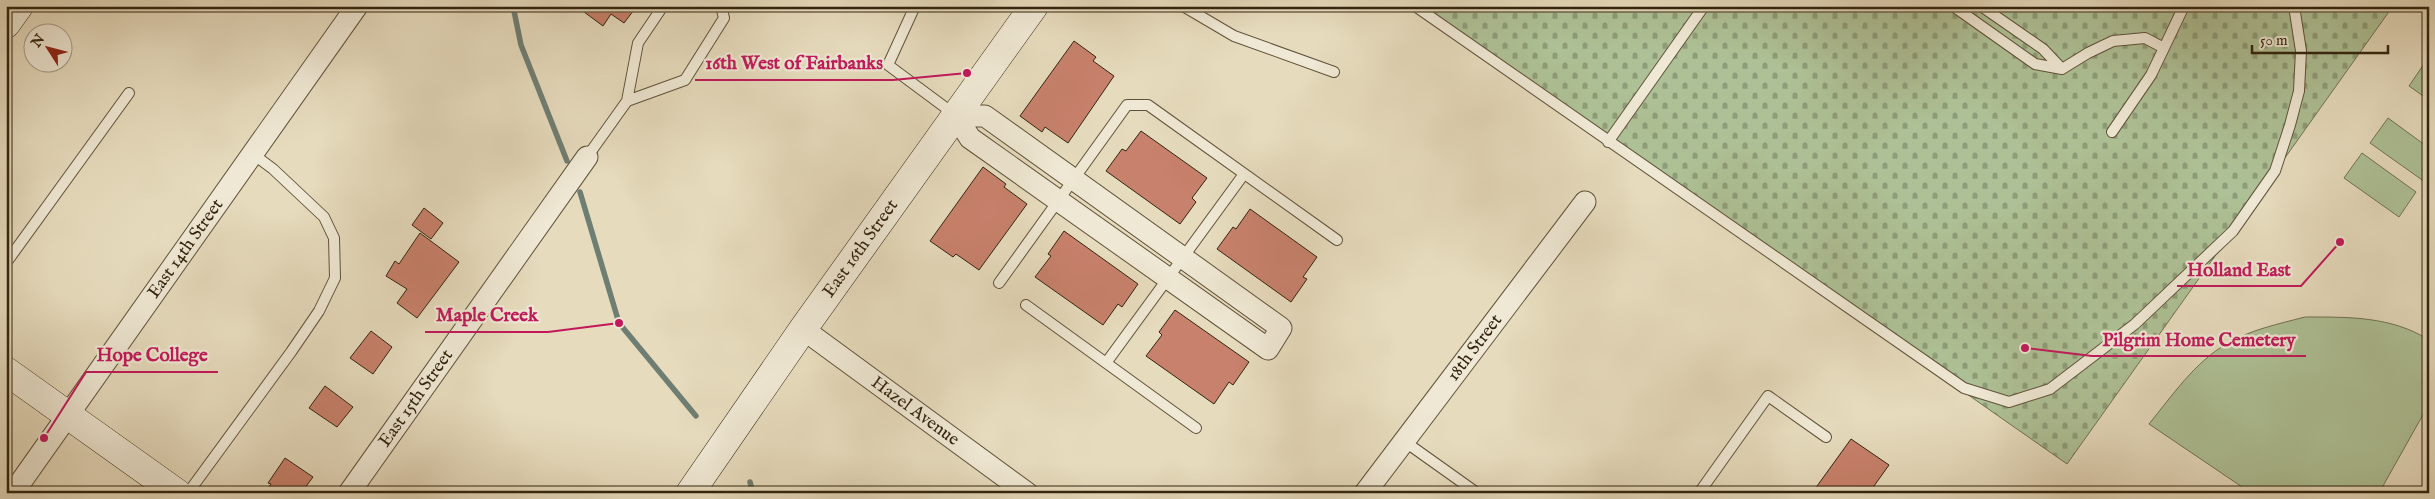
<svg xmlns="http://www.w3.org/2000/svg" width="2435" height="499" font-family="'IM FELL English',serif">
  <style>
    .grass { fill: #aec196; stroke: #707252 }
    .cemetery { fill: url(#cemetery-stones); stroke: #707252 }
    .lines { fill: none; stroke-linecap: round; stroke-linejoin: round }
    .stream { stroke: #6f7e73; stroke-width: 5.5 }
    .building { fill: #c8816c; stroke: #33240f }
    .lane-casing { stroke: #60523a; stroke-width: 12 }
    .street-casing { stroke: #60523a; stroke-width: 23 }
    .secondary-casing { stroke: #33240f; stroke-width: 29 }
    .lane { stroke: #efe8d4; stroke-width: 10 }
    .street { stroke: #efe8d4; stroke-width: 21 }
    .secondary { stroke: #efe8d4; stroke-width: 28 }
    .labels { text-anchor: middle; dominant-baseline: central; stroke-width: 4.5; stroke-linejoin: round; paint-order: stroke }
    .street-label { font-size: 18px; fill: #33240f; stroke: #efe8d4 }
    .leader { fill: none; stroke: #c2185b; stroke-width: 2 }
    .callout-dot { fill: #c2185b; stroke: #efe8d4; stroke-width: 2 }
    .callout-label { font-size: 19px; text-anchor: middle; font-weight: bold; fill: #c2185b; stroke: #efe8d4; stroke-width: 4.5; stroke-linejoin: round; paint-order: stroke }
  </style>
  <defs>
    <pattern id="cemetery-stones" width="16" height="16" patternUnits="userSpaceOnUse" patternTransform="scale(1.25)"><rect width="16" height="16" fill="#aec196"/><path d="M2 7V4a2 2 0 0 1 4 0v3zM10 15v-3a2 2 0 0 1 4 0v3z" fill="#8e9d79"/></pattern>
  </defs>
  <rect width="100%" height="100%" fill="#e6dbbd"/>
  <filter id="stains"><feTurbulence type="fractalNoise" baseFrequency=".004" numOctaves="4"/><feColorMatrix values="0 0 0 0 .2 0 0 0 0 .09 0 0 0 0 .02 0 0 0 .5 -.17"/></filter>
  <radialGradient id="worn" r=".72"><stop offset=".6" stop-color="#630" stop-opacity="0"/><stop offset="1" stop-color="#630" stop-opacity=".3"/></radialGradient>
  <path class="grass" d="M2426 61 2429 63V100L2409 86Z
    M2388 118 2429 148V177L2425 182 2370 143Z
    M2362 153 2416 192 2399 217 2344 178Z
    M2305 317C2348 317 2391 316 2429 340V404L2379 493H2251L2149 424C2172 396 2194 363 2226 344 2250 330 2278 324 2305 317Z"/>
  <path class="cemetery" d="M1412 6H2393L2067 464Z"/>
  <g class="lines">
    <path class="stream" d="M513 6 521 45 567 161
      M580 192 619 323 696 416
      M750 482 753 493"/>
  </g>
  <path class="building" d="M576 6H637L624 23 611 14 603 26Z
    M1074 41 1096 57 1093 61 1114 76 1068 143 1045 127 1042 132 1020 116Z
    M1141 131 1207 178 1192 198 1196 202 1180 224 1106 171 1122 149 1126 151Z
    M983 167 1006 184 1004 187 1027 204 979 270 956 254 953 257 930 241Z
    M424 208 443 223 431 239 412 225Z
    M1250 209 1317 257 1303 277 1307 279 1291 302 1217 249 1233 227 1236 229Z
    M1064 231 1138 284 1122 307 1118 304 1103 325 1035 277 1051 256 1048 254Z
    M420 233 459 262 417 318 397 303 407 289 386 276 395 261 399 264Z
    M1175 310 1249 362 1233 385 1229 382 1214 404 1146 356 1162 335 1159 332Z
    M371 331 392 347 373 374 350 358Z
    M325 386 353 407 337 427 309 408Z
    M1851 439 1889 465 1869 493H1812Z
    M285 458 313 477 301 493H265L271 484 268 483Z"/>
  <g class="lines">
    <g class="lane-casing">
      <path id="lane" d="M915 6 888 65 954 114
        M1183 6 1234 36 1334 72
        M1415 6 1964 388 2009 402 2050 389 2135 324 2233 231 2275 171 2290 125 2299 91 2301 51 2294 6
        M1953 6 2035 64 2062 69
        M1981 6 2043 49 2062 69
        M2062 69 2088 53 2113 41 2145 38 2164 48 2184 6
        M627 101 685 80 724 18 721 6
        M2112 132 2151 75 2164 48
        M1608 142 1704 6
        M587 157 627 101 638 43 663 6
        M6 263 129 93
        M999 283 1127 105H1148L1337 240
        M1026 305 1196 428
        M1106 363 1244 174
        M1404 441 1477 493
        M188 493 291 352 319 311 335 278 334 238 324 217 273 169 253 154
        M1699 493 1768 396 1826 437"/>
    </g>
    <g class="street-casing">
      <g id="street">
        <path d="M956 116H985L1281 328 1268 349 970 138Z"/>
        <path id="s1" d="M803 329 1027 493"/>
        <path id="s2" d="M13 493 357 6"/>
        <path id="s3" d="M349 493 587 157"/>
        <path id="s4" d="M1365 493 1585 202"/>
      </g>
    </g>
    <g class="secondary-casing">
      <g id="secondary">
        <path d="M6 24 19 6"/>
        <path d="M6 371 177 493"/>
        <path id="s5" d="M690 493 803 329 1034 6"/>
      </g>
    </g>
    <use href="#lane" class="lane"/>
    <use href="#street" class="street"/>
    <use href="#secondary" class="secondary"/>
  </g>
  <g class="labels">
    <g class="street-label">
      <text stroke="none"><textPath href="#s2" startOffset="299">East 14th Street</textPath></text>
      <text stroke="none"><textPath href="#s5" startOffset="298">East 16th Street</textPath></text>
      <text stroke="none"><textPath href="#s4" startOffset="182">18th Street</textPath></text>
      <text stroke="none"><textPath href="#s3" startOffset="116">East 15th Street</textPath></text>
      <text stroke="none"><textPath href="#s1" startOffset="139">Hazel Avenue</textPath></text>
    </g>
  </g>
  <path class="leader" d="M967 73L893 80H695M2340 242L2301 286H2177M619 323L548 332H425M2025 348L2092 356H2306M44 438L86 372H218"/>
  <g class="callout-dot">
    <circle cx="967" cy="73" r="5"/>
    <circle cx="2340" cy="242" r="5"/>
    <circle cx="619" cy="323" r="5"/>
    <circle cx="2025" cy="348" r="5"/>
    <circle cx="44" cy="438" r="5"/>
  </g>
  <g class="callout-label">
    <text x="794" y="69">16th West of Fairbanks</text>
    <text x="2239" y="276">Holland East</text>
    <text x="487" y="321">Maple Creek</text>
    <text x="2199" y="346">Pilgrim Home Cemetery</text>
    <text x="152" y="361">Hope College</text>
  </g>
  <rect width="2435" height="499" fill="none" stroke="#e6dbbd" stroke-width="25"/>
  <rect x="8" y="8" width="2420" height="484" fill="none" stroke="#33240f" stroke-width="2.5"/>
  <rect x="12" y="12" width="2410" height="474" fill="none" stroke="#33240f"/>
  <g transform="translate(48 48) rotate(306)"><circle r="24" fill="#efe8d4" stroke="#a49a85"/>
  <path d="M0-4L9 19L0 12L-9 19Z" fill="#8f2418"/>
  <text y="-8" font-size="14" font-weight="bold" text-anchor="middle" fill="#33240f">N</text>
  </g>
  <path d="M2252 45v8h136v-8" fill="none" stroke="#33240f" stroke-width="2.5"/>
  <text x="2260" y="45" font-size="15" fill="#33240f" stroke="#efe8d4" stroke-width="4" paint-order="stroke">50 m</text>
  <rect width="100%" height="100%" filter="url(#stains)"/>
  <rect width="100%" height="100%" fill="url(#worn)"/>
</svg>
